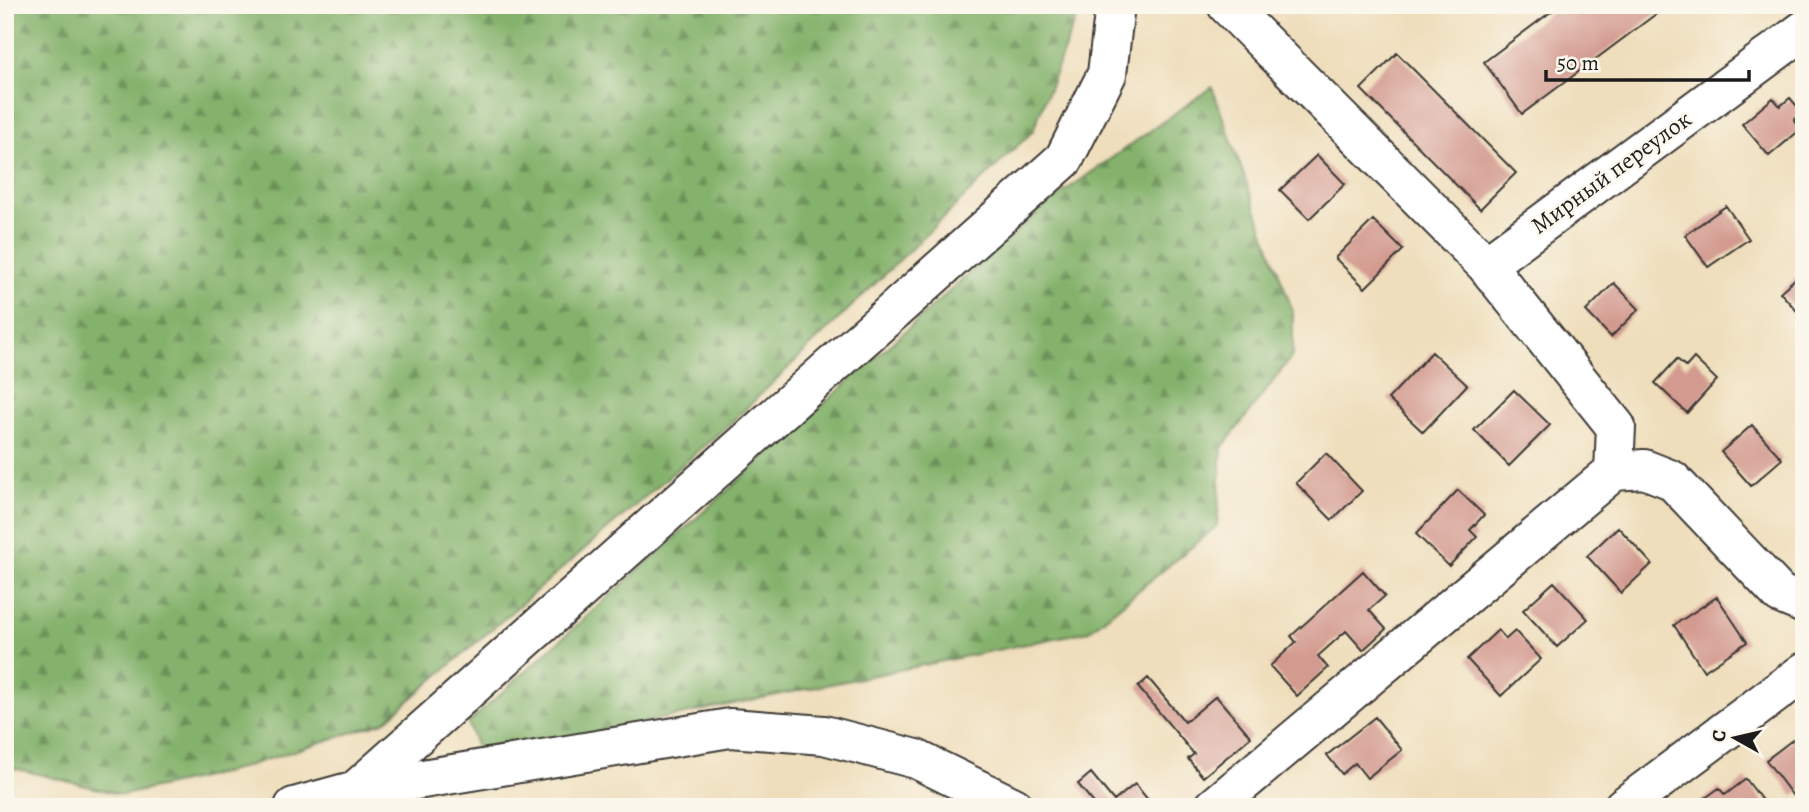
<svg xmlns="http://www.w3.org/2000/svg" width="1809" height="812" font-family="Alegreya,serif">
  <style>
    .forest { fill: url(#forest-firs); stroke: #506744; stroke-width: 2 }
    .building { fill: #d39a8f }
    .lines { fill: none; stroke-linecap: round; stroke-linejoin: round }
    .minor-casing { stroke: #3c3934; stroke-width: 42 }
    .minor { stroke: #fff; stroke-width: 38 }
    .labels { text-anchor: middle; dominant-baseline: central; stroke-width: 5; stroke-linejoin: round; paint-order: stroke }
    .street-label { font-size: 24px; fill: #1c1c1c; stroke: #fbf7ec }
  </style>
  <defs>
    <pattern id="forest-firs" width="22" height="20" patternUnits="userSpaceOnUse" patternTransform="scale(1.75)"><rect width="22" height="20" fill="#84b26c"/><path d="M5 1l3.5 6h-7zM16 11l3.5 6h-7z" fill="#6b9058"/></pattern>
  </defs>
  <rect width="100%" height="100%" fill="#fbf7ec"/>
  <filter id="ink" filterUnits="userSpaceOnUse"><feTurbulence type="fractalNoise" baseFrequency=".0143" numOctaves="2"/><feDisplacementMap in="SourceGraphic" scale="14" xChannelSelector="R" yChannelSelector="G"/><feConvolveMatrix kernelMatrix="1 2 1 2 8 2 1 2 1" color-interpolation-filters="sRGB"/></filter>
  <filter id="wash" filterUnits="userSpaceOnUse"><feTurbulence type="fractalNoise" baseFrequency=".00686" numOctaves="4" result="noise"/><feDisplacementMap in="SourceGraphic" scale="28" xChannelSelector="R" yChannelSelector="G"/><feGaussianBlur stdDeviation="1.57" result="paint"/><feColorMatrix in="noise" values="0 0 0 0 0 0 0 0 0 0 0 0 0 0 0 0 0 1.4 0 .05"/><feComposite in="paint" operator="in"/></filter>
  <g filter="url(#wash)">
    <rect width="100%" height="100%" fill="#efdebc"/>
    <path class="forest" d="M5 5H1081L1033 131 733 421 384 722 228 772 123 795 5 766Z
      M1212 87 1293 312V355L1222 448 1217 526 1089 631 480 756 468 723 1048 203Z"/>
    <g id="blocks">
      <path class="building" d="M1560 5H1668L1522 114 1484 62Z
        M1698 5H1715L1704 13Z
        M1397 53 1516 173 1480 209 1361 89Z
        M1773 98 1780 106 1790 98 1803 113 1794 120 1801 129 1769 156 1742 124Z
        M1317 155 1345 184 1309 219 1280 190Z
        M1726 206 1749 239 1708 267 1685 235Z
        M1373 220 1403 250 1365 288 1335 258Z
        M1804 271V319L1780 292Z
        M1614 283 1639 309 1611 337 1586 311Z
        M1432 352 1467 385 1423 432 1388 399Z
        M1694 358 1717 380 1687 413 1655 383 1677 359 1686 367Z
        M1514 390 1550 425 1509 466 1474 430Z
        M1752 425 1782 459 1751 486 1721 452Z
        M1326 453 1362 491 1332 520 1296 483Z
        M1458 490 1484 515 1470 530 1477 537 1449 566 1416 534Z
        M1618 527 1652 564 1621 593 1587 556Z
        M1363 571 1385 596 1369 610 1386 629 1363 650 1346 631 1318 656 1328 668 1297 696 1270 666 1296 642 1291 636Z
        M1554 582 1588 619 1557 647 1523 610Z
        M1717 597 1747 642 1704 671 1674 625Z
        M1498 630 1506 639 1515 631 1541 659 1501 696 1467 659Z
        M1148 678 1185 722 1216 696 1251 737 1203 777 1188 759 1194 754 1138 687Z
        M1375 717 1402 750 1367 778 1355 763 1342 774 1327 755Z
        M1804 731V788L1793 796 1766 760Z
        M1091 773 1114 801 1135 784 1154 807H1097L1078 784Z
        M1746 779 1767 807H1693L1719 788 1725 795Z"/>
    </g>
  </g>
  <g filter="url(#ink)">
    <use href="#blocks" fill-opacity="0" stroke="#3c3934" stroke-width="2"/>
    <g class="lines">
      <g class="minor-casing">
        <path id="minor" d="M1227 5 1486 265 1616 427 1614 471
          M1486 265 1804 30
          M356 790 1064 159 1107 74 1115 5
          M294 807 356 790 730 728 824 735 916 759 1014 807
          M1214 807 1614 471 1644 469 1672 480 1780 594 1804 604
          M1623 807 1804 672"/>
      </g>
      <use href="#minor" class="minor"/>
    </g>
  </g>
  <g class="labels">
    <g class="street-label">
      <text transform="translate(1611 172) rotate(-36)">Мирный переулок</text>
    </g>
  </g>
  <rect width="1809" height="812" fill="none" stroke="#fbf7ec" stroke-width="28"/>
  <g transform="translate(1735 738) rotate(278)" stroke="#fbf7ec" stroke-width="5" paint-order="stroke">
  <path d="M0-5L12 26L0 18L-12 26Z" fill="#1c1c1c"/>
  <text y="-10" font-size="19" font-weight="bold" text-anchor="middle" fill="#1c1c1c">С</text>
  </g>
  <path d="M1546 70v10h203v-10" fill="none" stroke="#1c1c1c" stroke-width="3.5"/>
  <text x="1557" y="70" font-size="21" fill="#1c1c1c" stroke="#fbf7ec" stroke-width="5" paint-order="stroke">50 m</text>
</svg>
